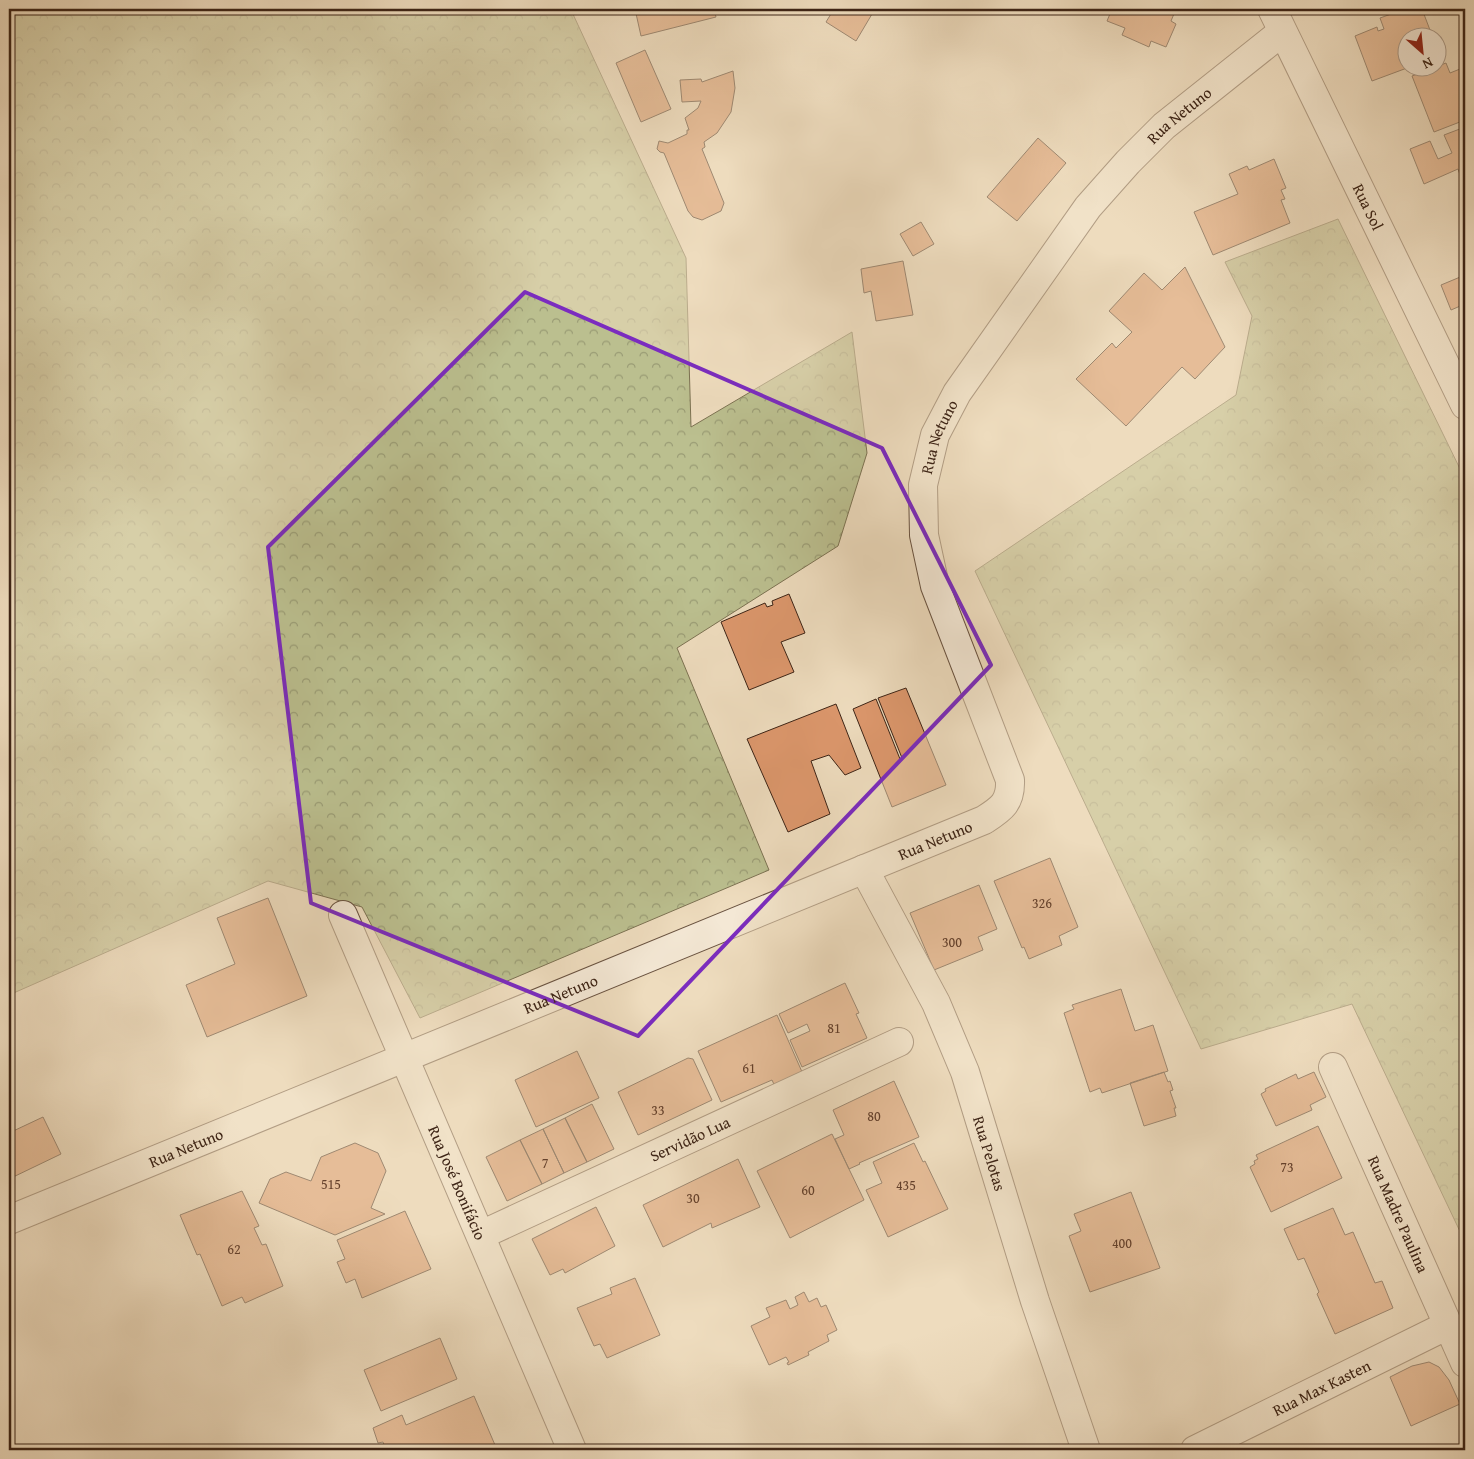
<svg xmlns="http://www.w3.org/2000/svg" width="1474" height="1459" font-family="'Gentium Book Plus',serif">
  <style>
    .forest { fill: url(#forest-crowns); stroke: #7c7252 }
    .building { fill: #dc976c; stroke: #3d2416 }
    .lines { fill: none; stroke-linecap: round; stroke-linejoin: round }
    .minor-casing { stroke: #695240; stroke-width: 30 }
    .minor { stroke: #f4e8d5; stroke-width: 28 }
    .marked { fill: none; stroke: #7b2cbf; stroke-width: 4; stroke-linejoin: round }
    .labels { text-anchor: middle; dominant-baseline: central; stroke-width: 4; stroke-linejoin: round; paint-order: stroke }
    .number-label { font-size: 14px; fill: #65412c }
    .street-label { font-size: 16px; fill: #3d2416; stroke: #f4e8d5 }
  </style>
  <defs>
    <pattern id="forest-crowns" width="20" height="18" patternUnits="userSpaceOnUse" patternTransform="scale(1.25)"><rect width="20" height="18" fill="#bbbf8f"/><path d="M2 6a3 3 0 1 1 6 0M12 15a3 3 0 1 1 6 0" fill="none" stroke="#999b74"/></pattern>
  </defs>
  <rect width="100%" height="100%" fill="#eedcbe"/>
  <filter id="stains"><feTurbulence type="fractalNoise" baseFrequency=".004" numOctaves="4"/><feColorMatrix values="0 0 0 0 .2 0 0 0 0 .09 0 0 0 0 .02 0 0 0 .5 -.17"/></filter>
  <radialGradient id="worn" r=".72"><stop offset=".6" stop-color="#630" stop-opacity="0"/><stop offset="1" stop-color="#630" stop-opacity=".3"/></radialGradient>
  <path class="forest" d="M9 9H580L572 12 686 258 691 427 852 332 867 453 838 546 677 648 769 870 420 1018 362 907 268 881 9 995Z
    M1338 219 1464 477 1465 476V1242L1352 1004 1201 1049 975 571 1236 395 1252 316 1225 262Z"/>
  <path class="building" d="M635 9H714L716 17 641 36Z
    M834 9H875L856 41 826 22Z
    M1112 9H1176L1171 21 1176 24 1166 47 1151 41 1149 47 1122 35 1125 28 1107 21Z
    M1405 9H1422L1433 38H1406L1407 68 1372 81 1355 36 1377 27 1378 31 1384 29 1380 18Z
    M645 50 671 109 641 122 616 63Z
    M1446 63 1450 73 1465 67V120L1434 132 1412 76Z
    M733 71 735 88 731 112 717 133 704 142 705 147 702 149 724 203 721 211 702 220 693 217 688 211 664 153 660 152 657 149 659 141 668 143 687 134V130H689L685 118 698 108 701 101 682 102 680 80 701 79 702 82Z
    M1465 127V189L1458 169 1424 184 1410 149 1430 141 1438 159 1452 153 1444 135Z
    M1038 138 1066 163 1017 221 987 197Z
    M1274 159 1286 188 1281 190 1285 199 1281 200 1290 223 1213 255 1194 212 1238 194 1229 174 1247 166 1249 170Z
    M921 222 934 244 913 256 900 234Z
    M903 261 913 315 876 321 871 291 864 293 861 269Z
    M1185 267 1225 347 1195 379 1182 367 1126 426 1076 379 1112 343 1116 348 1132 332 1109 311 1144 273 1162 290Z
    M1465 275V304L1451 310 1441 285Z
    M789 594 805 633 781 642 794 672 749 690 721 622 765 603 767 607 773 605 772 601Z
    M906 688 946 785 892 807 853 709 876 699 900 759 902 758 878 698Z
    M836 704 861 768 845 775 829 755 811 761 830 814 788 832 747 739Z
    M1050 858 1078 927 1059 936 1062 945 1029 959 1024 947 1022 948 994 881Z
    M979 885 997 929 978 937 983 950 934 970 910 913Z
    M268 898 307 996 207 1037 186 985 235 964 217 918Z
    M845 983 859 1013 856 1014 867 1038 802 1067 790 1040 810 1031 807 1024 788 1033 779 1014Z
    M1121 989 1135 1031 1153 1025 1168 1071 1102 1093 1100 1088 1090 1092 1064 1013 1074 1009 1072 1005Z
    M777 1015 806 1081 778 1093 772 1080 721 1102 698 1051Z
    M577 1051 599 1098 536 1127 515 1080Z
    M688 1058 693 1059 712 1100 638 1135 618 1092Z
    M1164 1072 1168 1082 1170 1081 1173 1090 1170 1091 1176 1108H1174L1176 1116 1144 1126 1130 1083Z
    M1314 1072 1326 1097 1310 1105 1312 1110 1276 1126 1261 1094 1266 1091 1265 1089 1296 1074 1298 1079Z
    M894 1081 919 1137 859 1163 860 1164 849 1169 835 1139 844 1135 833 1110Z
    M592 1104 614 1149 587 1162 565 1118Z
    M43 1117 61 1154 9 1179V1133Z
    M565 1118 587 1162 564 1173 543 1129Z
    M1318 1126 1342 1178 1271 1212 1250 1167 1255 1164 1254 1161 1258 1159 1256 1155Z
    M543 1129 564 1173 542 1184 520 1140Z
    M832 1134 864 1200 790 1238 757 1171Z
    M520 1140 542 1184 507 1201 486 1157Z
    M355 1143 378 1153 386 1171 371 1208 385 1214 335 1235 259 1203 270 1179 286 1172 311 1181 321 1157Z
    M914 1143 923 1162 925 1161 948 1209 888 1237 866 1190 882 1183 873 1162Z
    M738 1159 760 1207 712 1228 711 1223 663 1247 643 1205Z
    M242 1191 259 1226 254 1228 262 1245 266 1244 283 1286 245 1303 242 1297 222 1306 200 1254 197 1255 180 1215Z
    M1131 1192 1160 1268 1090 1292 1069 1236 1081 1231 1074 1214Z
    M596 1207 615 1246 565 1273 563 1269 550 1275 532 1239Z
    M1333 1208 1345 1235 1353 1232 1375 1283 1382 1281 1393 1308 1335 1334 1317 1294 1319 1292 1304 1258 1298 1260 1284 1229Z
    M405 1211 431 1269 362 1298 355 1279 346 1283 337 1262 345 1259 337 1240Z
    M635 1278 660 1335 607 1358 600 1344 594 1346 577 1308 612 1294 610 1288Z
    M804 1292 809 1302 817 1298 821 1307 826 1305 837 1330 827 1335 829 1341 808 1352 809 1355 788 1365 787 1363 789 1362 786 1357 769 1365 751 1326 770 1317 766 1308 786 1300 790 1309 798 1305 795 1297Z
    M440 1338 457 1379 381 1411 364 1370Z
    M1429 1362 1439 1367 1449 1380 1460 1404 1411 1426 1390 1377 1412 1366Z
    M474 1396 495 1445 482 1450H386L383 1442 378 1443 373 1428 402 1415 406 1425Z"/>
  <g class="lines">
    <g class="minor-casing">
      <g id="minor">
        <path id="s1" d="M1272 9 1465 405"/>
        <path id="s2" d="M864 869 936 1003 965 1072 1035 1301 1086 1450"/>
        <path id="s3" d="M343 915 572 1450"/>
        <path id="s4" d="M1333 1067 1465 1363"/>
        <path id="s5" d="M9 1220 984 820C1001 809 1011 803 1010 780L935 586 924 535 923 485 935 435 957 393 1088 207 1128 162 1164 126 1282 32"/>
        <path id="s6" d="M481 1235 899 1042"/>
        <path id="s7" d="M1195 1450 1448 1325"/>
      </g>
    </g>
    <use href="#minor" class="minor"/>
  </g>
  <path d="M0 0H1474V1459H0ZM525 292 882 448 991 665 638 1036 311 903 268 547Z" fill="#eedcbe" fill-opacity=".55" fill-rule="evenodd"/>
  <path class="marked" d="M525 292 882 448 991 665 638 1036 311 903 268 547Z"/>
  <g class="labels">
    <g class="number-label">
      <text x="1042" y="903">326</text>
      <text x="952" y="942">300</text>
      <text x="834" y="1028">81</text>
      <text x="749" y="1068">61</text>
      <text x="658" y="1110">33</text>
      <text x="874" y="1116">80</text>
      <text x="545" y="1163">7</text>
      <text x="1287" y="1167">73</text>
      <text x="331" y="1184">515</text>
      <text x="906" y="1185">435</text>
      <text x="808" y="1190">60</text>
      <text x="693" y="1198">30</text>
      <text x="1122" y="1243">400</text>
      <text x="234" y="1249">62</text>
    </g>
    <g class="street-label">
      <text stroke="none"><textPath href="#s5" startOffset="1871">Rua Netuno</textPath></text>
      <text stroke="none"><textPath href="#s1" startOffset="220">Rua Sol</textPath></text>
      <text stroke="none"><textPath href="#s5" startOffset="1466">Rua Netuno</textPath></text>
      <text stroke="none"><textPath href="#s5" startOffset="1001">Rua Netuno</textPath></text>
      <text stroke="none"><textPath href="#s5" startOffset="596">Rua Netuno</textPath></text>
      <text stroke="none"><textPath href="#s6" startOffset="230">Servidão Lua</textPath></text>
      <text stroke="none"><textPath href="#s5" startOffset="191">Rua Netuno</textPath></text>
      <text stroke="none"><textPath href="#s2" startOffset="312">Rua Pelotas</textPath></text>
      <text stroke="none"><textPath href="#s3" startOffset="291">Rua José Bonifácio</textPath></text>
      <text stroke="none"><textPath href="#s4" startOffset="161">Rua Madre Paulina</textPath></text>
      <text stroke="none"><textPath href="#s7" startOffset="141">Rua Max Kasten</textPath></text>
    </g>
  </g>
  <rect width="1474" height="1459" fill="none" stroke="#eedcbe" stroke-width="30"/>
  <rect x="10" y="10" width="1454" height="1439" fill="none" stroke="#3d2416" stroke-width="2.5"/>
  <rect x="15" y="15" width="1444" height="1429" fill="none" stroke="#3d2416"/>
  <g transform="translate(1422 52) rotate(153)"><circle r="24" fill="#f4e8d5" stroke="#ab9a89"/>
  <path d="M0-4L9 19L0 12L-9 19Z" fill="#8f2418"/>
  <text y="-8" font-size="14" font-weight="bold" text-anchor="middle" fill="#3d2416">N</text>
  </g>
  <rect width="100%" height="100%" filter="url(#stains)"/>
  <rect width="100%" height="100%" fill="url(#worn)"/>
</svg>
